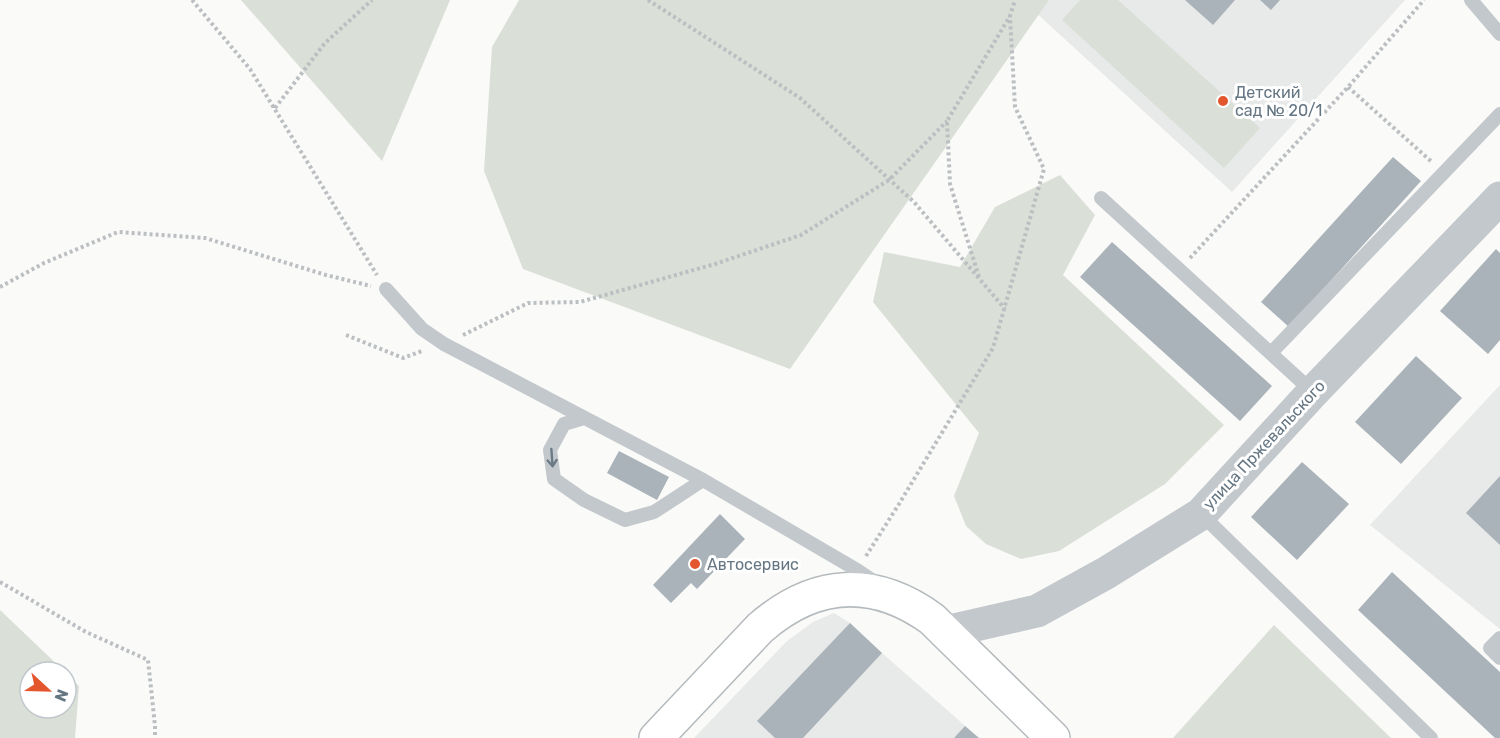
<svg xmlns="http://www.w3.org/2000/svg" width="1500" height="738" font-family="Rubik,sans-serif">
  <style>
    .built { fill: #e8e9e9 }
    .green { fill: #dadfd7 }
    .building { fill: #aab3b9 }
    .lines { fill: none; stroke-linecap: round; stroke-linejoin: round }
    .primary-casing { stroke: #b5babe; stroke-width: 36 }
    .path { stroke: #bbbfc2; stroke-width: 4; stroke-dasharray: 3 3; stroke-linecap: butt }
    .service { stroke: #c3c8cc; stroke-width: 14 }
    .tertiary { stroke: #c3c8cc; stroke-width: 33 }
    .primary { stroke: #fff; stroke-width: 33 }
    .oneway { stroke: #6a7a87 }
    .poi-dot { fill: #e4572e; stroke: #fff; stroke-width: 2 }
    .labels { text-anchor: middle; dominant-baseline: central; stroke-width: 6; stroke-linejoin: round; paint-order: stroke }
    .poi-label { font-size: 16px; fill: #657683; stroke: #fff; text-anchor: start }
    .street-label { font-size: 16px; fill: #657683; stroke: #fff }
  </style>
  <rect width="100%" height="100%" fill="#fafaf8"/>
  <path class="built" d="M1041 0H1405L1232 192 1033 10Z
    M1500 385V629L1370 525Z
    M834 613 850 623 882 653 979 738H694L787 641 813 622Z"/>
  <path class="green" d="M241 0H450L382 161Z
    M519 0H1049L790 369 523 269 484 171 492 47Z
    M1080 0H1118L1260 128 1224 168 1062 20Z
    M1060 175 1095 215 1063 275 1224 425 1165 484 1059 551 1021 559 986 544 966 526 954 496 979 433 873 302 884 252 960 267 995 207Z
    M0 610 65 672H30V708H66V673L79 686 75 738H0Z
    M1274 625 1391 738H1173Z"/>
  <path class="building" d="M1185 0H1235L1213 25Z
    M1260 0H1280L1271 10Z
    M1393 157 1421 181 1289 327 1261 302Z
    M1112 242 1272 386 1240 421 1080 277Z
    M1496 249 1500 253V340L1488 354 1440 311Z
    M1416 356 1462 398 1401 464 1355 422Z
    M619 451 669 477 657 500 607 473Z
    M1302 462 1349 504 1297 560 1251 517Z
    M1500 476V545L1466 513Z
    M720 514 745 539 697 589 691 583 671 603 653 585Z
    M1392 572 1500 672V738H1495L1358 610Z
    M850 623 882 653 803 738H775L757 721Z
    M965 726 979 738H954Z"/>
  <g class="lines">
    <g class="primary-casing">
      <path id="primary" d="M656 738 760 628C815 580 874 577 932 619L1053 738"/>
    </g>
    <path class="path" d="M192 0 250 69 377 275
      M648 0 800 98 914 202 1005 309
      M1348 87 1432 162
      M275 108 325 43 372 0
      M1190 258 1348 87 1424 0
      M979 277 950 184 947 121 1010 16 1015 0
      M0 287 44 263 118 232 205 238 326 275 371 286
      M346 335 403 358 422 351
      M463 335 528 303 580 302 715 264 801 235 889 180 947 121
      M866 556 899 504 993 348 1044 169 1015 107 1010 16
      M0 582 86 632 148 660 155 726V738"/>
    <path class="service" d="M1471 0 1500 34
      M1101 198 1313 392
      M386 289 422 329 444 344 703 480 857 570 878 584
      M1271 353 1500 114
      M584 418 564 424 550 450 554 479 584 500 625 520 654 512 703 480
      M1201 514 1431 738
      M1500 638 1490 648 1500 658"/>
    <path class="tertiary" d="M945 632 1037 611 1106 573 1201 514 1313 392 1500 198"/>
    <use href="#primary" class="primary"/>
  </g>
  <defs><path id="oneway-shaft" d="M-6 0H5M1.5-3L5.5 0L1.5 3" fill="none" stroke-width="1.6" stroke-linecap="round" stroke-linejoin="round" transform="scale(1.5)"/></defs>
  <use class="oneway" href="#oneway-shaft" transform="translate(552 458) rotate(86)"/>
  <g class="poi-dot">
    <circle cx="1223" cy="101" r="6"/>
    <circle cx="695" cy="564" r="6"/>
  </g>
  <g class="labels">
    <g class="poi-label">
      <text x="1235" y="92">Детский<tspan x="1235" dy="18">сад № 20/1</tspan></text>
      <text x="707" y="564">Автосервис</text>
    </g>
    <g class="street-label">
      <text transform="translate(1264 445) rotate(-47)">улица Пржевальского</text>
    </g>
  </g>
  <g transform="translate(48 690) rotate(112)"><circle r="28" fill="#ffffff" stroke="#c1c8cd" stroke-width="1.5"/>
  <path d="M0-4.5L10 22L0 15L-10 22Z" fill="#e4572e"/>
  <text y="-9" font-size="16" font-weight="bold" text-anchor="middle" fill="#657683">N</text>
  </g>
</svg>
